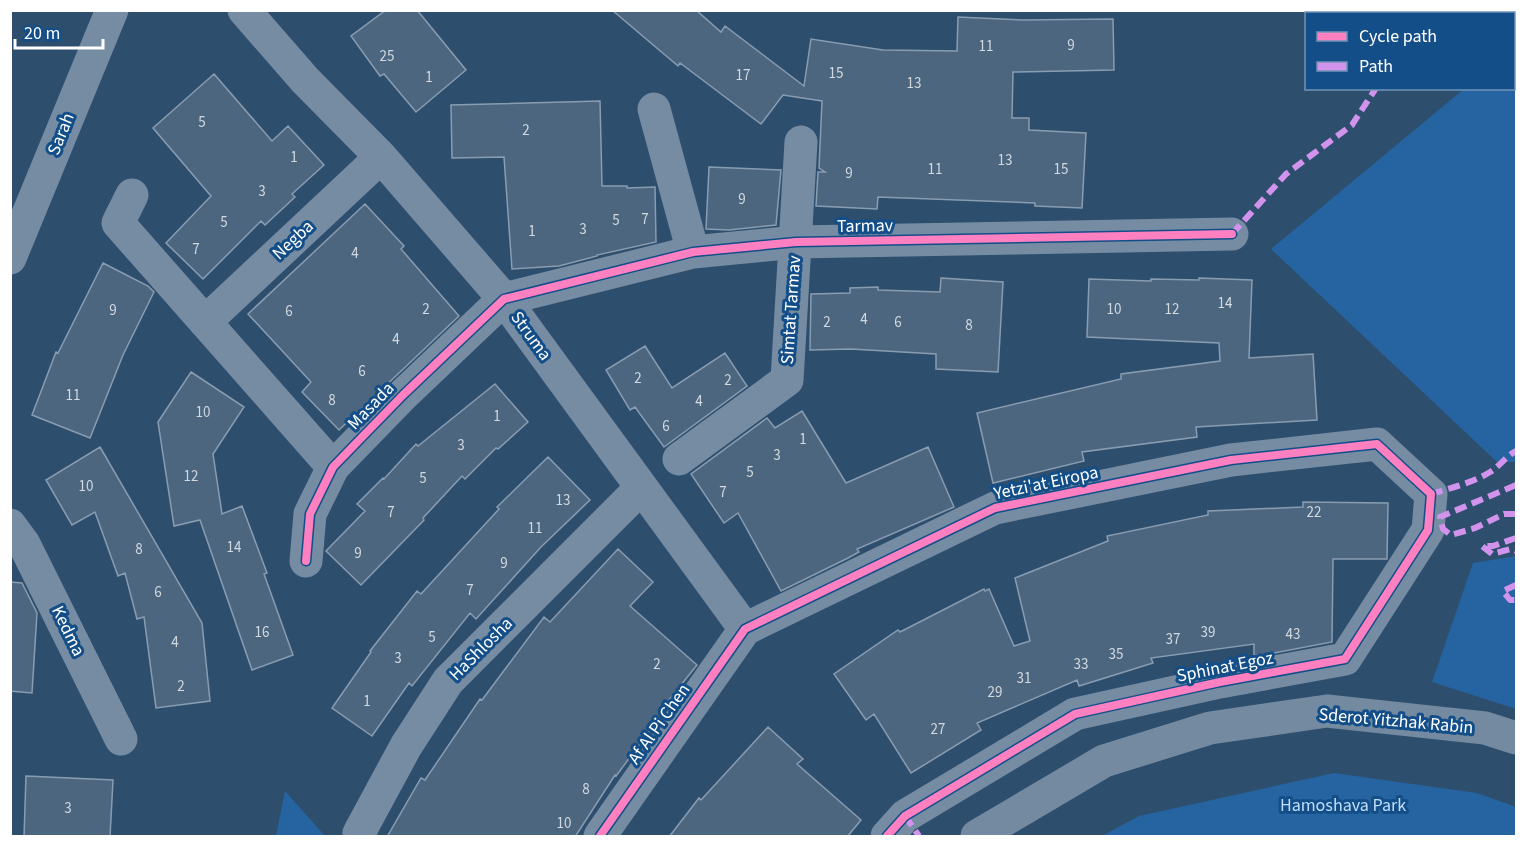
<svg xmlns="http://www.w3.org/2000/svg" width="1527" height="847" font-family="'Source Sans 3',sans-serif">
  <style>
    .green { fill: #2564a0 }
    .building { fill: #4c6680; stroke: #899db1; stroke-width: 1.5 }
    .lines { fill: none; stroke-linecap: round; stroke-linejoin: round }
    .minor { stroke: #758ca3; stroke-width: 33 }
    .major { stroke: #748aa1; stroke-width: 33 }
    .quiet { stroke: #d193ec; stroke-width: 6; stroke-dasharray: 12 6; stroke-linecap: butt }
    .cycleway-casing { stroke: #134e89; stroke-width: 11 }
    .cycleway { stroke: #ff80c0; stroke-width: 8 }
    .labels { text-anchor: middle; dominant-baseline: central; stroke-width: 6; stroke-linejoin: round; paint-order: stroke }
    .number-label { font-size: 15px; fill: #d2d9df }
    .street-label { font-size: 18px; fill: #fff; stroke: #134e89 }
    .park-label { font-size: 18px; fill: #bfdefc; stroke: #134e89 }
  </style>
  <rect width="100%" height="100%" fill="#2e4e6e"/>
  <path class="green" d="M1516 44V462H1497L1271 249 1464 89 1514 88V47Z
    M1516 556V709L1432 682 1473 563Z
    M1334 773 1477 793 1516 807V836H1102L1139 816Z
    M285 791 325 836H276Z"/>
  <path class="building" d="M386 10H417L466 70 416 112 384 74 380 76 351 36Z
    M612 10H696L721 32 725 26 804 86 811 39 883 50 957 51 958 17 1023 20 1113 19 1114 70 1013 72 1012 118H1029V130L1086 133 1082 208 1035 206V203L878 197 877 209 816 206 818 172H825L819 168 822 101 783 95 761 124 680 63 678 66Z
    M214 74 272 141 288 126 324 165 292 194 295 197 265 225 261 221 203 279 166 243 211 196 153 128Z
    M600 101 602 186H627V188L655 187 656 242 597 255V256L559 266 512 269 504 157 452 158 451 105Z
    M709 167 781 170 776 225 729 230 706 229Z
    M365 204 404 246 401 249 459 316 339 430 302 392 311 382 248 314Z
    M103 263 148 286 154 292 123 355 90 438 32 415 56 352 58 353Z
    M941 278 1003 282 998 372 936 369V354L851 349 810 350 811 294 850 293V288L878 287V290L940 292Z
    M1199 278 1252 280 1249 358 1313 354 1317 420 1196 427 1197 437 1082 452 1084 461 993 483 977 413 1121 379V374L1220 361 1219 343 1087 337 1089 279 1151 281V279L1199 280Z
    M645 346 672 388 725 353 747 386 664 447 635 407 630 410 606 370Z
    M191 372 244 407 213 454 222 514 242 506 267 573 264 574 293 655 252 670 200 520 174 526 158 422Z
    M495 384 528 422 498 449 496 448 465 479 462 476 423 518 424 520 361 585 326 551 365 511 357 504 383 478 384 479 416 444 418 446Z
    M802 411 846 483 928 447 954 507 857 549 859 552 848 558 781 591 738 513 724 523 691 474 767 418 775 428Z
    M100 447 202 623 210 701 156 708 144 617 137 619 125 573 118 576 95 512 72 525 46 480Z
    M548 457 590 500 541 547 476 619 470 613 412 686 409 683 372 736 332 708 371 652 370 651 417 591 421 594 499 509 497 507Z
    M1303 502 1388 503 1387 559H1333L1332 642 1264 655H1254V644L1151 658 1153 663 1079 686 1077 680 977 723 981 730 911 773 874 714 866 720 834 674 898 630 900 632 984 589 985 591 989 589 1014 646 1030 641 1015 578 1108 541 1107 536 1208 515V511L1303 507Z
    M618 549 653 582 630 606 697 665 660 711 663 713 616 776 615 775 575 837H387L421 778 425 780 480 699 482 700 544 617 550 622Z
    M10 582 22 583 37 613 32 693 10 691Z
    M768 727 803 759 797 764 861 820 847 837H669L699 798 701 800Z
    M26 776 113 780 110 837H24Z"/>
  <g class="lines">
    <path class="minor" d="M244 10 305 80 381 157 504 299 745 629
      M654 109 693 252
      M132 195 118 223 333 467
      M10 258 112 10
      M205 322 381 157
      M679 459 787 380 801 142
      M10 525 24 544 121 739
      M306 561 310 514 333 467 403 395 504 299 693 252 796 242 1232 234
      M361 836 359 833 406 746 448 681 641 488
      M600 836 745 629 995 508 1231 460 1377 444 1431 494 1428 530 1345 659 1220 682 1075 714 905 816 887 836"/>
    <path class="major" d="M977 836 1104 761 1210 728 1327 711 1485 728 1516 738"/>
    <path class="quiet" d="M1514 27 1516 26
      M1232 234 1286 174 1352 125 1376 88
      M1516 485 1440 517 1443 529 1451 535 1475 528 1504 514H1516
      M1431 494C1450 488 1473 483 1490 472 1500 466 1506 456 1516 451
      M1516 538 1493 546H1482L1492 554 1511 549 1516 551
      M1516 585 1503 591 1510 600H1516
      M905 816 919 836"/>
    <g class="cycleway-casing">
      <path id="cycleway" d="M306 561 310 514 333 467 403 395 504 299 693 252 796 242 1232 234
        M600 836 745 629 995 508 1231 460 1377 444 1431 494 1428 530 1345 659 1220 682 1075 714 905 816 887 836"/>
    </g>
    <use href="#cycleway" class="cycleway"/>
  </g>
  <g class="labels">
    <g class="number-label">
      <text x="1071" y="45">9</text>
      <text x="986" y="46">11</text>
      <text x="387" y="56">25</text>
      <text x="836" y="73">15</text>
      <text x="743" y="75">17</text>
      <text x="429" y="77">1</text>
      <text x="914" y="83">13</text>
      <text x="202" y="122">5</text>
      <text x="526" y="130">2</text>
      <text x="294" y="157">1</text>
      <text x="1005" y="160">13</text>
      <text x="935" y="169">11</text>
      <text x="1061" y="169">15</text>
      <text x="849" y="173">9</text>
      <text x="262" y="191">3</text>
      <text x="742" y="199">9</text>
      <text x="645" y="219">7</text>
      <text x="616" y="220">5</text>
      <text x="224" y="222">5</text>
      <text x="583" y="229">3</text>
      <text x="532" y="231">1</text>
      <text x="196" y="249">7</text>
      <text x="355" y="253">4</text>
      <text x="1225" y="303">14</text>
      <text x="426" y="309">2</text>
      <text x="1114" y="309">10</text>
      <text x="1172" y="309">12</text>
      <text x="113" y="310">9</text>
      <text x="289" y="311">6</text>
      <text x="864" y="319">4</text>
      <text x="827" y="322">2</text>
      <text x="898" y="322">6</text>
      <text x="969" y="325">8</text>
      <text x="396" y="339">4</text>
      <text x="362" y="371">6</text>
      <text x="638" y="378">2</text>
      <text x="728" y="380">2</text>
      <text x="73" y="395">11</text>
      <text x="332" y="400">8</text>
      <text x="699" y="401">4</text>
      <text x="203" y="412">10</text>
      <text x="497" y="416">1</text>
      <text x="666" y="426">6</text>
      <text x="803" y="439">1</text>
      <text x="461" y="445">3</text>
      <text x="777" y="455">3</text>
      <text x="750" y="472">5</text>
      <text x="191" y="476">12</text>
      <text x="423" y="478">5</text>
      <text x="86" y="486">10</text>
      <text x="723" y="492">7</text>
      <text x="563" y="500">13</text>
      <text x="391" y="512">7</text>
      <text x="1314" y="512">22</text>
      <text x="535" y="528">11</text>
      <text x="234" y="547">14</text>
      <text x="139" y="549">8</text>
      <text x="358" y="553">9</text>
      <text x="504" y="563">9</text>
      <text x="470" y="590">7</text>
      <text x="158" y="592">6</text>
      <text x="262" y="632">16</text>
      <text x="1208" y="632">39</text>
      <text x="1293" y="634">43</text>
      <text x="432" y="637">5</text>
      <text x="1173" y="639">37</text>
      <text x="175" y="642">4</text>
      <text x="1116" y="654">35</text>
      <text x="398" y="658">3</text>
      <text x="657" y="664">2</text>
      <text x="1081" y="664">33</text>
      <text x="1024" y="678">31</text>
      <text x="181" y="686">2</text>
      <text x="995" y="692">29</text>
      <text x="367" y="701">1</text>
      <text x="938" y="729">27</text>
      <text x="586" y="789">8</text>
      <text x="68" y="808">3</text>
      <text x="564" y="823">10</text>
    </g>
    <g class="street-label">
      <text transform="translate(61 134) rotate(-68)">Sarah</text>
      <text transform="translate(865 226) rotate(-1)">Tarmav</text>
      <text transform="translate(293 240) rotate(-43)">Negba</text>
      <text transform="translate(791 310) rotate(-86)">Simtat Tarmav</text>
      <text transform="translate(531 336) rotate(54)">Struma</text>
      <text transform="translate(371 406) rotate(-46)">Masada</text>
      <text transform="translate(1046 483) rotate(-12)">Yetzi'at Eiropa</text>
      <text transform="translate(68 631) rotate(64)">Kedma</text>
      <text transform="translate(481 649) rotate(-45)">HaShlosha</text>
      <text transform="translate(1225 667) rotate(-11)">Sphinat Egoz</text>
      <text transform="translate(1396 721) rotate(5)">Sderot Yitzhak Rabin</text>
      <text transform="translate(659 724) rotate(-55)">Af Al Pi Chen</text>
    </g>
    <g class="park-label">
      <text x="1343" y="805">Hamoshava Park</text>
    </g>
  </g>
  <rect width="1527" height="847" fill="none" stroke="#ffffff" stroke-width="24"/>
  <rect x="1305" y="12" width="210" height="78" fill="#134e89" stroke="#7195b8" stroke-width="1.5"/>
  <rect x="1317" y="32" width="30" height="9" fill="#ff80c0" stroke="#7195b8" stroke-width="1.5"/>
  <text x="1359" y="42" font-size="18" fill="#ffffff">Cycle path</text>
  <rect x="1317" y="62" width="30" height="9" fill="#d193ec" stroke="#7195b8" stroke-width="1.5"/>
  <text x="1359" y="72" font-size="18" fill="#ffffff">Path</text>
  <path d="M15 39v9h88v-9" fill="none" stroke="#ffffff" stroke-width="3"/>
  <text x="24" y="39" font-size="18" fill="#ffffff" stroke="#134e89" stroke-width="4.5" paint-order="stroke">20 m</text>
</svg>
